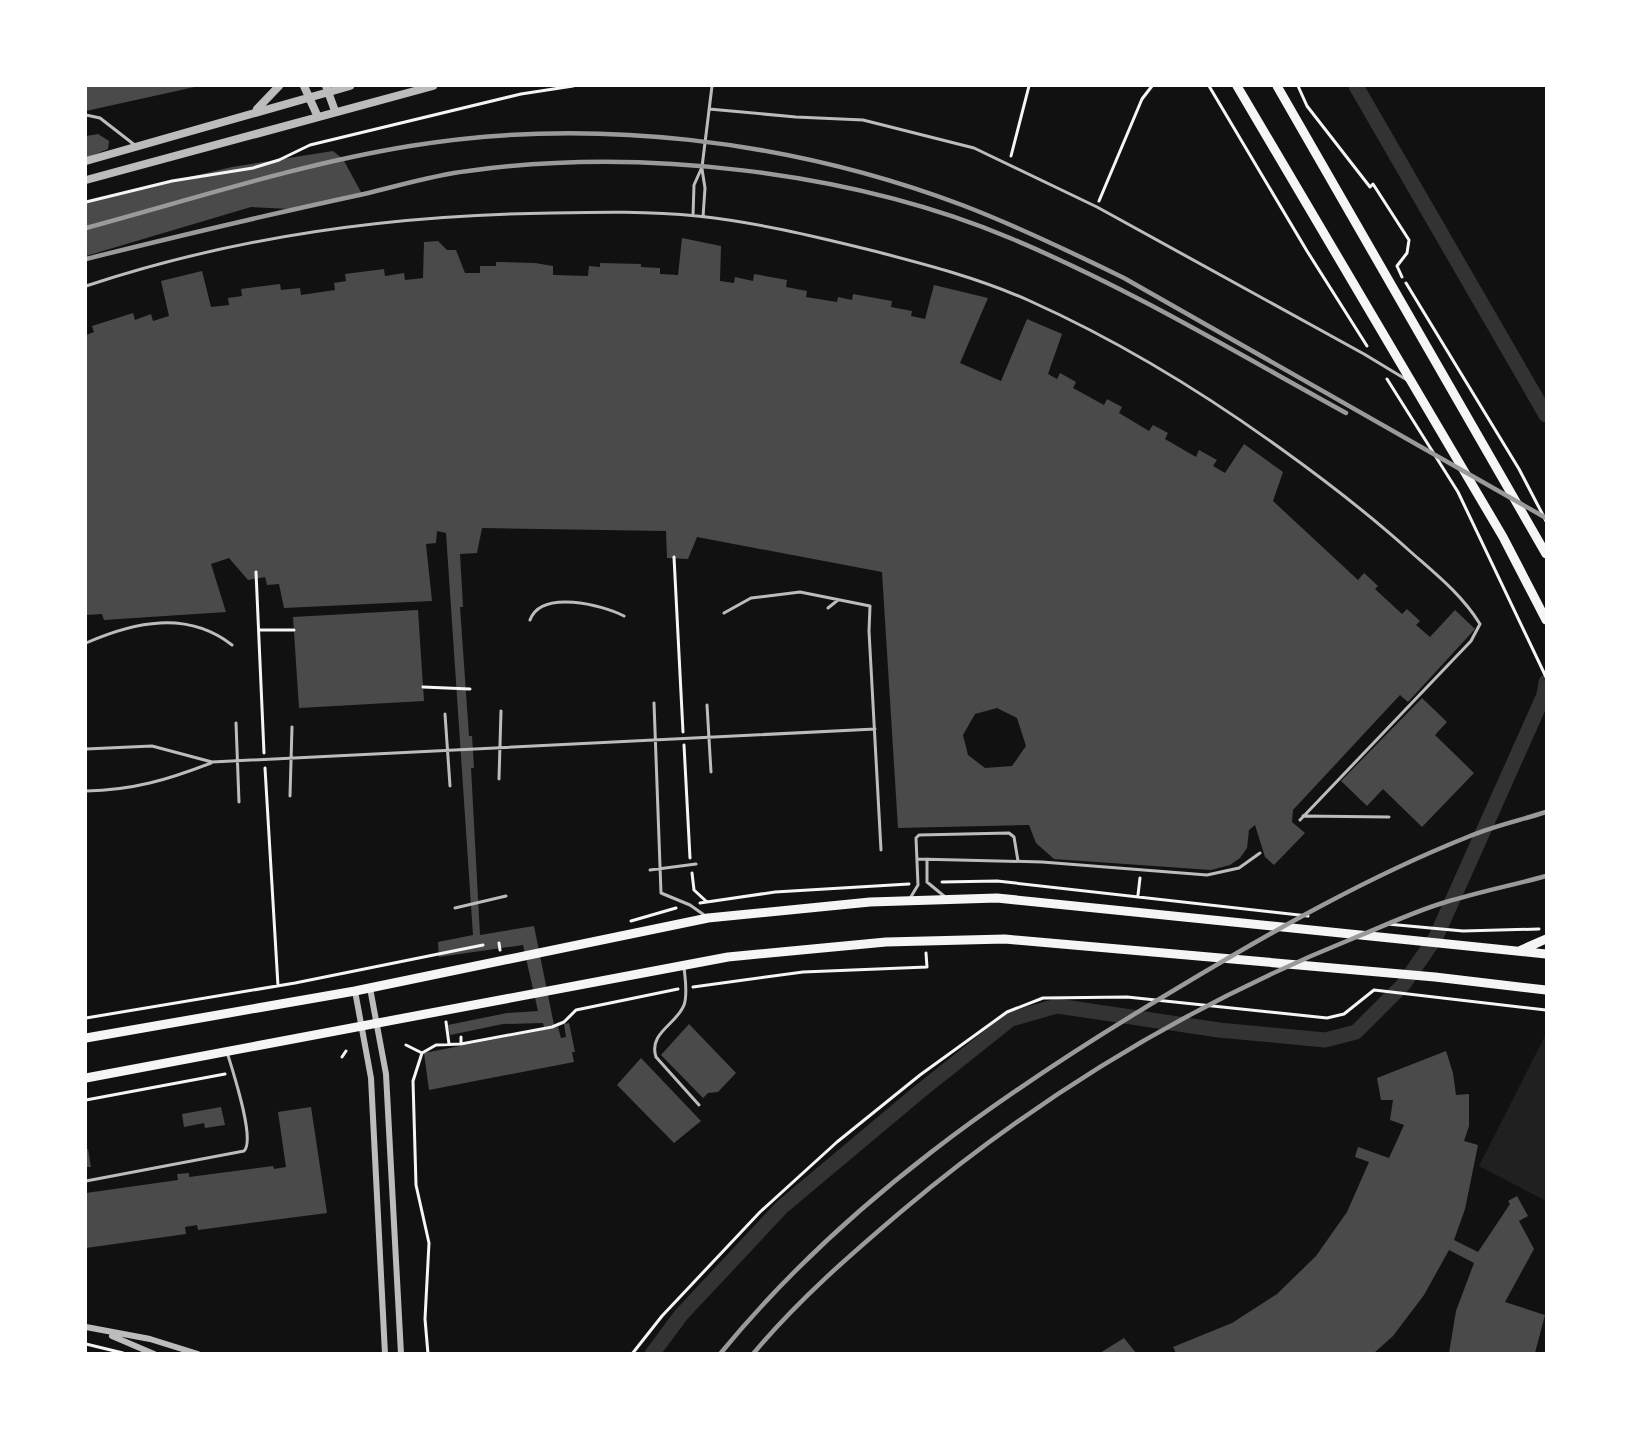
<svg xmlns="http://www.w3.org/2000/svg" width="1632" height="1439" font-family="'Noto Serif',serif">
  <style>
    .green { fill: #202020 }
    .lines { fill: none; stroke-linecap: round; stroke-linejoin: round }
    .canal { stroke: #333; stroke-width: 15 }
    .building { fill: #4a4a4a; fill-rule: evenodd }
    .path { stroke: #f5f5f5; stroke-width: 3 }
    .service { stroke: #bcbcbc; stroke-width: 3 }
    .minor { stroke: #bcbcbc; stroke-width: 6 }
    .tertiary { stroke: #bcbcbc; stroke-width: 8 }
    .primary { stroke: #f5f5f5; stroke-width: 9 }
    .rail { stroke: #9a9a9a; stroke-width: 4.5 }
  </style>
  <rect width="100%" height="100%" fill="#111"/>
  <path class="green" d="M1546 1034V1201L1479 1166Z"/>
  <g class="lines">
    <path class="canal" d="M1356 86 1546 415
      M652 1354 681 1315 782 1207 918 1093 1011 1019 1057 1006 1219 1030 1325 1040 1356 1032 1403 985 1436 937 1544 695 1546 682"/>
  </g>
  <path class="building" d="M86 86H199L86 111Z
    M98 134 109 141 108 149 86 158V136Z
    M333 151 343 159 362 194 290 209 251 207 86 256V201L232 167Z
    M682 238 721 246 720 281 734 283 735 277 753 281 754 274 787 280 786 287 807 291 806 297 837 302 838 297 852 300 853 294 892 301 891 307 912 311 911 316 925 319 934 285 988 298 960 363 1001 381 1027 319 1062 334 1048 374 1057 379 1060 373 1076 382 1073 388 1104 405 1107 399 1122 407 1119 413 1149 431 1153 425 1168 433 1165 439 1196 457 1199 450 1217 460 1213 466 1225 473 1244 444 1283 472 1273 501 1358 580 1364 573 1378 586 1375 589 1402 614 1407 609 1420 621 1416 625 1430 637 1455 610 1475 629 1408 702 1400 695 1293 810 1292 822 1305 833 1274 865 1265 857 1255 825 1249 830 1247 848 1240 858 1230 865 1211 870 1054 859 1036 843 1029 825 898 828 882 572 697 537 688 559 667 558 666 531 482 528 477 553 460 554 463 607H460L469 736H472L474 768H471L480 935 534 926 554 1025 544 1027 543 1023 503 1024 450 1035 448 1025 507 1013 538 1011 523 945 439 957 438 942 473 935 446 533 437 531 436 543 426 544 432 601 284 608 279 584 267 585 265 577 248 580 229 558 211 564 226 612 104 620 102 614 86 615V335L94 332 92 326 133 313 135 320 151 314 153 321 169 316 161 281 202 271 211 307 229 305 228 298 242 296 241 289 280 284 281 290 300 288 301 295 335 290 334 283 346 281 345 274 384 269 385 276 404 273 405 280 423 278 424 242 438 241 447 250H456L465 273H480V266H496V262L535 263 553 266V275L588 276 589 266 600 267V263L641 264V267L660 268V274L678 275ZM997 708 1017 718 1026 746 1012 766 985 768 968 755 963 735 975 714Z
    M418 610 424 701 299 708 293 617Z
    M1422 698 1447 722 1435 735 1474 773 1422 827 1383 789 1367 806 1341 781Z
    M569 1023 575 1052H572L574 1062 429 1090 424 1053 558 1027 561 1038 566 1037 564 1024Z
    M689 1024 736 1073 718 1092 708 1093 703 1098 661 1055Z
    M1446 1051 1453 1073 1456 1095 1469 1094V1126L1464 1141 1478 1145 1465 1209 1454 1240 1478 1252 1510 1204 1508 1201 1517 1196 1528 1216 1519 1221 1534 1249 1505 1302 1545 1315 1535 1353H1449L1456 1311 1474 1263 1449 1250 1424 1295 1393 1336 1374 1353H1176L1173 1347 1232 1323 1277 1294 1316 1256 1347 1212 1369 1162 1355 1157 1358 1147 1389 1158 1404 1125 1390 1120 1393 1100H1381L1377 1078Z
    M641 1058 701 1121 674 1143 617 1085Z
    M221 1107 225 1125 205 1128 204 1123 184 1127 182 1114Z
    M311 1107 327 1213 198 1230 197 1225 185 1227 186 1234 86 1248V1193L178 1180 177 1174 189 1173V1177L273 1166 274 1169 286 1167 278 1112Z
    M86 1149H88L91 1167H86Z
    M1124 1338 1136 1353H1100Z"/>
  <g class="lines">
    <path class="path" d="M1209 86 1307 251 1367 346
      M1298 86 1307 106 1370 187 1373 184 1409 240 1407 253 1397 266 1402 277
      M1011 156 1029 86
      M1099 201 1142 99 1152 86
      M86 202 172 181 253 168 279 160 310 145 521 94 573 86
      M1406 283 1519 469 1546 521
      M1387 379 1458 492 1546 677
      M674 557 683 732
      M256 572 264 753
      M259 630H294
      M423 687 470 689
      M684 745 690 858
      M265 768 278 986
      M692 873 694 890 707 902
      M942 882 997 881 1308 916
      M1138 895 1140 878
      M700 903 775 892 909 884
      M631 921 676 908
      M1387 924 1463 931 1539 929
      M499 943 500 950
      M693 987 803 972 927 967 926 953
      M86 1018 295 983 483 945
      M446 1022 449 1044
      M461 1037V1044
      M406 1045 422 1053
      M342 1057 346 1051
      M86 1100 225 1074
      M86 1344 123 1353
      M248 1354H261
      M428 1354 425 1319 429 1243 416 1185 413 1081 422 1053 436 1045 461 1044 552 1027 564 1022 576 1010 678 989
      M632 1354 662 1316 760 1212 837 1142 920 1075 1007 1012 1043 998 1127 997 1327 1018 1344 1014 1374 990 1546 1010"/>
    <path class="service" d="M709 109 796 117 863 120 974 148 1097 207 1364 354 1407 380
      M86 115 100 118 136 146
      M702 169 705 188 703 217
      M693 216 694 185 702 167 712 86
      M86 286C236 236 394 215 552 213 600 212 650 211 697 216 755 222 813 236 870 250 924 264 979 278 1030 301 1119 341 1201 391 1280 448 1326 481 1370 515 1412 553 1437 575 1462 595 1480 624L1471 641 1300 820
      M828 608 838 600
      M724 613 751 598 800 592 870 606 869 631 881 850
      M530 620C541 589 603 605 624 616
      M86 643C134 622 187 610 232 645
      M654 703 661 893 690 905 707 917
      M707 705 711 772
      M445 714 450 786
      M236 723 239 802
      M86 749 152 746 212 762 875 729
      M499 779 501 711
      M86 791C133 790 167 780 211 763
      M290 796 292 727
      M1303 816 1389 817
      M918 859 1042 862 1207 875 1239 868 1260 853
      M927 859V882L944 896
      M650 870 696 864
      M909 900 918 885 916 838 919 835 1009 833 1014 837 1018 861
      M455 908 506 896
      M684 967C685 978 688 994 684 1005 677 1024 648 1033 656 1057L699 1105
      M86 1181 244 1151C256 1140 232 1069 227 1052"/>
    <path class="minor" d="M370 988 386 1074 401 1354
      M355 991 371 1078 385 1354
      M86 1327 150 1339 198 1354
      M112 1336 154 1354"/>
    <path class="tertiary" d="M304 86 317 115
      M326 86 335 111
      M257 109 279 86
      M86 161 350 86
      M86 180 433 86"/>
    <path class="primary" d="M1237 86 1503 537 1546 620
      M1277 86 1546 554
      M1519 951 1546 939
      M86 1038 355 991 708 918 870 902 997 898 1546 954
      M86 1078 728 957 886 942 1005 939 1435 977 1546 990"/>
    <path class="rail" d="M86 228C193 199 300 164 410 146 592 116 789 140 962 205 1017 226 1071 252 1124 278L1546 518
      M86 259C178 236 271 214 364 194 398 186 433 175 468 171 639 147 850 171 1010 238 1127 287 1235 352 1346 413
      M720 1354C845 1201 1008 1089 1176 989 1271 932 1367 877 1470 836 1494 826 1521 820 1546 812
      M753 1354C798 1300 850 1255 903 1210 1040 1095 1188 1005 1354 938 1384 926 1415 911 1446 902 1479 892 1513 885 1546 876"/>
  </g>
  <rect width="1632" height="1439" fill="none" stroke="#ffffff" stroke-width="174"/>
</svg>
